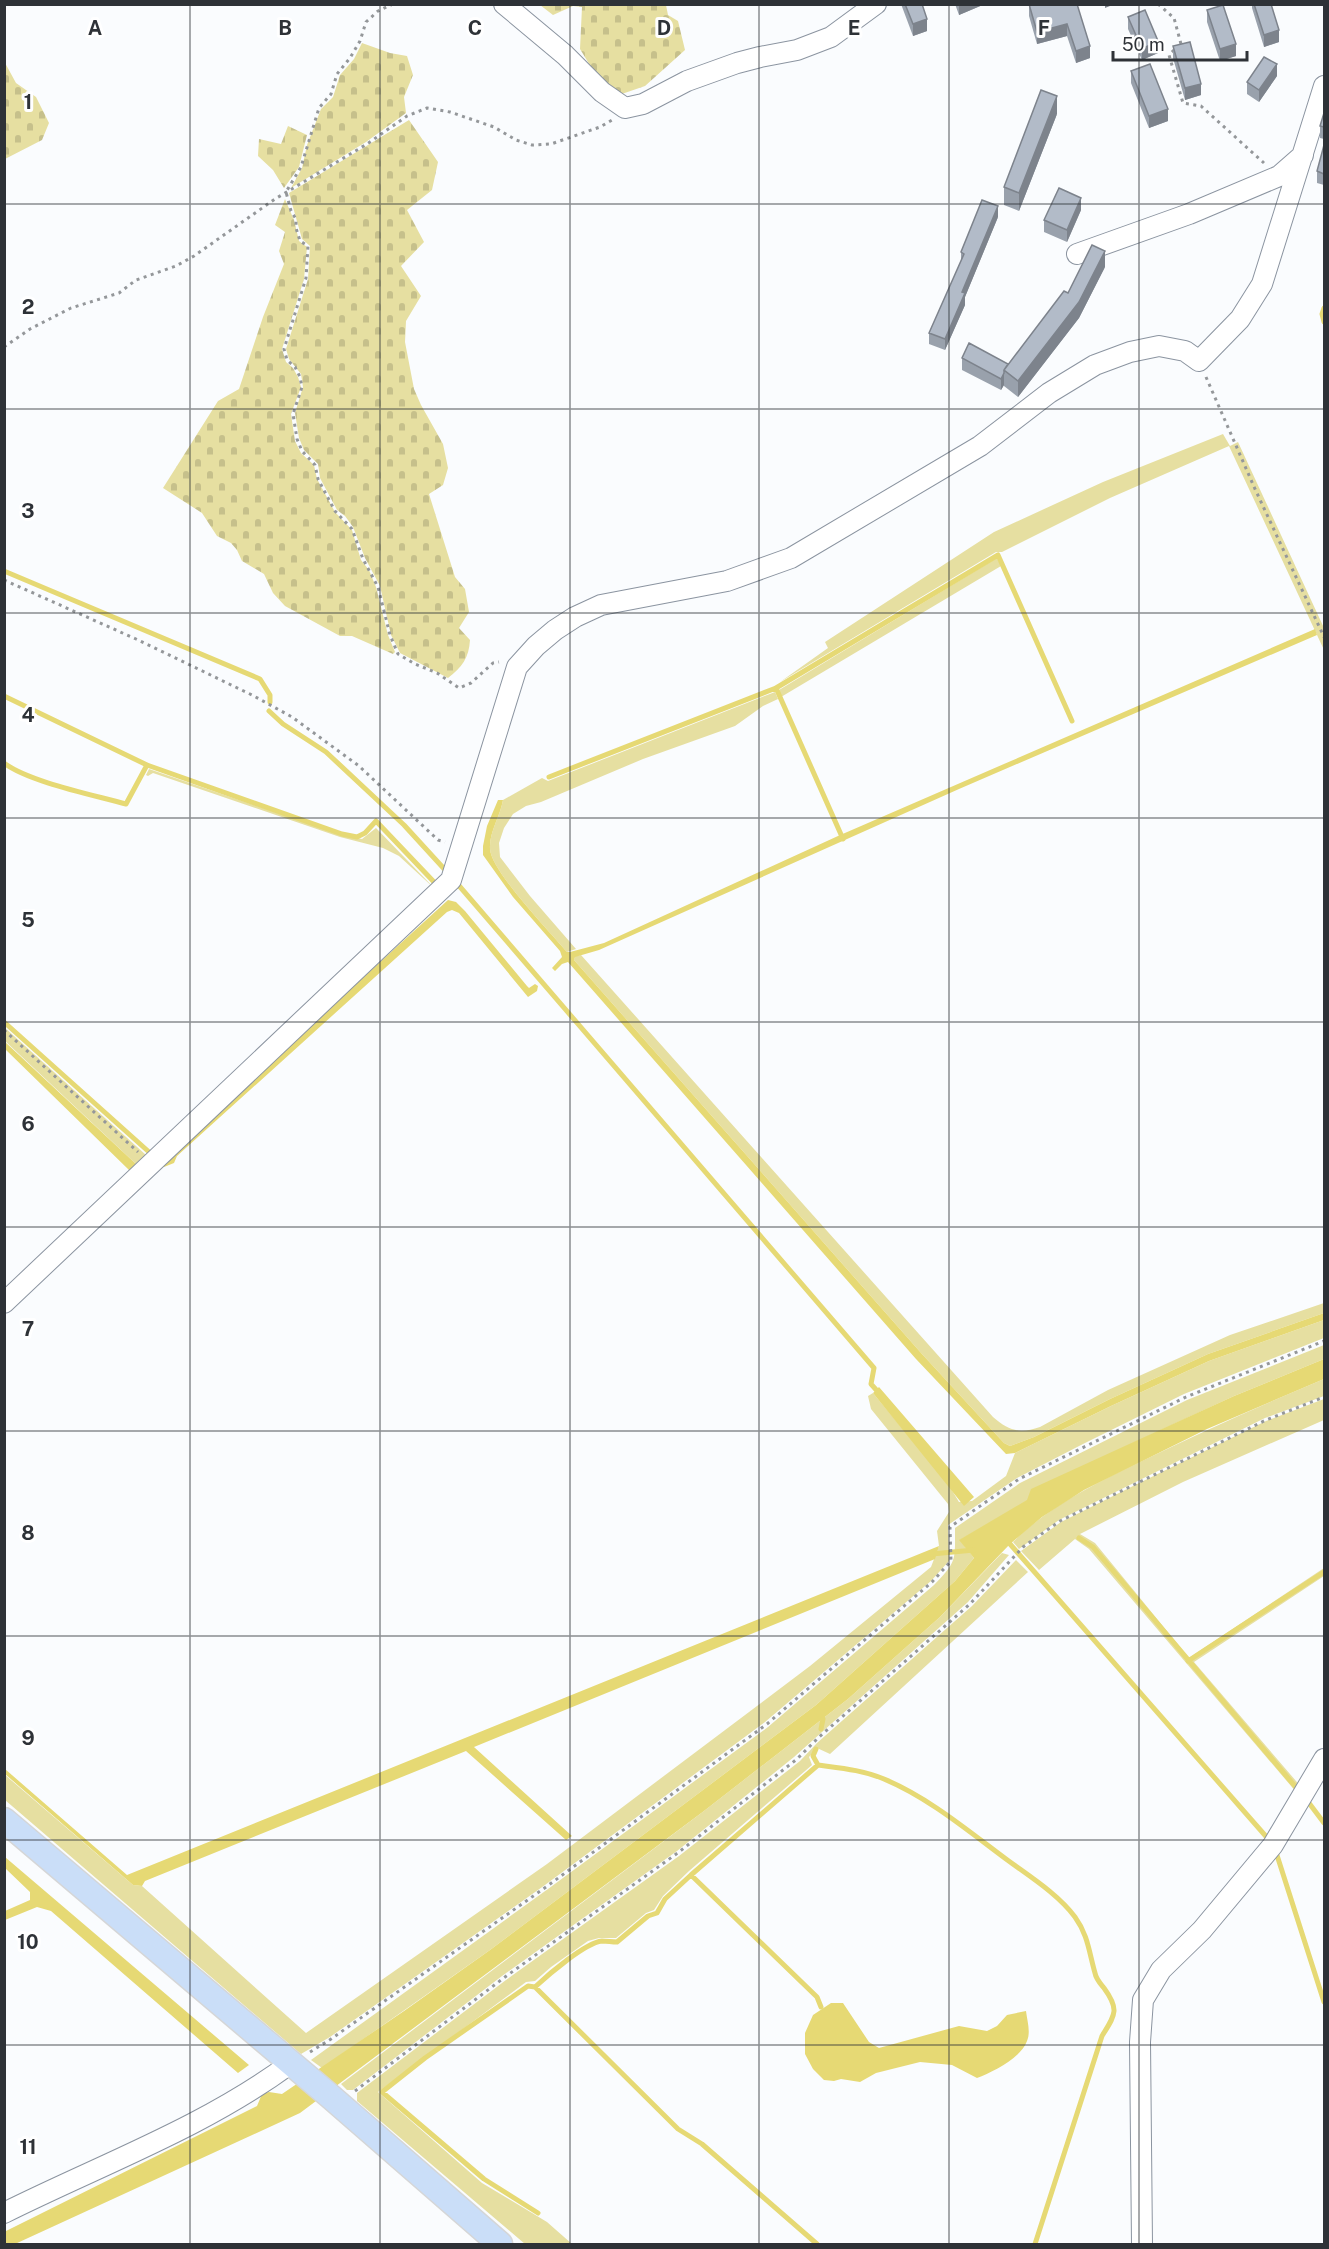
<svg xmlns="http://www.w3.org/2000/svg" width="1329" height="2249" font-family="'Public Sans',sans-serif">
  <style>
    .green { fill: #e6dfa1 }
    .cemetery { fill: url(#cemetery-stones) }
    .water { fill: #e6d974 }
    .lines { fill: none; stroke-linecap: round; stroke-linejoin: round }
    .stream { stroke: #e6d974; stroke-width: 5 }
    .minor-casing { stroke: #8b94a0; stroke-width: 22 }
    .major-casing { stroke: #d5d6d7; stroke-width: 27 }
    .path { stroke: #94979a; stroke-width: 3; stroke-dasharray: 3 4.5; stroke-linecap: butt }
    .minor { stroke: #fff; stroke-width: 20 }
    .major { stroke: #cadef8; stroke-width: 24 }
    .wall { fill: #99a1ac }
    .shaded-wall { fill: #7d838c }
    .building { fill: #b2bbc8; stroke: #7d838c; stroke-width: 1.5 }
    .grid { fill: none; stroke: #2e3237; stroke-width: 1.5; stroke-opacity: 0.55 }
    .grid-label { font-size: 20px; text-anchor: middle; font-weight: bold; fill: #2e3237; stroke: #fff; stroke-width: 6; stroke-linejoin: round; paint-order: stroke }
  </style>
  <defs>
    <pattern id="cemetery-stones" width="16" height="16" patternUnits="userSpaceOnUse" patternTransform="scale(1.5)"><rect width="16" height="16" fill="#e6dfa1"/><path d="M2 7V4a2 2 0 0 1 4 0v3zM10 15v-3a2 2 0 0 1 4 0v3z" fill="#c6c08b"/></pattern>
  </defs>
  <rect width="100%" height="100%" fill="#fafcfe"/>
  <path class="green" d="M1223 434 1230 446 1238 442 1324 628V650L1229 446 1110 498 1002 552H996L780 682 828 648 825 642 994 532 1103 482Z
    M997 558 1001 566 781 697 779 690Z
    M775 692 778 699 763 706 735 726 643 759 541 802 526 806 513 814 504 828 499 843 500 857 530 896 576 949 567 952C551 933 491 871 490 849 489 832 500 817 503 800L542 778 548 781Z
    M149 769 341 835 362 839 376 828 435 889 399 856 383 848 340 837 153 773 148 776 146 775Z
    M581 955 993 1417C1009 1431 1020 1434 1040 1427L1108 1390 1230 1335 1324 1303V1313L1208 1354 1110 1399 1034 1437 1010 1446 1004 1443 922 1354 574 960 575 956Z
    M4 1027 146 1155 136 1164 5 1041Z
    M1324 1320V1338L1184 1394 1083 1444 1017 1478 948 1525 949 1561 931 1581 765 1722 545 1885 330 2037 301 2054 5 1800 4 1774 133 1885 142 1886 306 2033 547 1864 810 1666 931 1567 939 1546 937 1531 949 1512 948 1504 871 1409 868 1396 873 1393 948 1484 959 1502 972 1501 1006 1476 1015 1453 1111 1406 1209 1361Z
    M1324 1345V1359L1234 1396 1103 1457 960 1540 974 1558 955 1581 816 1705 490 1950 322 2068 311 2060 548 1889 768 1727 934 1585C957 1561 955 1561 955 1528L1020 1483 1187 1400Z
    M1324 1379V1396L1265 1418 1059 1520 1019 1549 1013 1542C1049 1506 1095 1484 1140 1462 1201 1432 1262 1405 1324 1379Z
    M1324 1399V1420L1183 1482 1080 1534 1095 1543 1189 1658 1324 1568V1576L1194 1662 1302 1788 1297 1793 1089 1549 1075 1539 1039 1570 1021 1551 1061 1522 1131 1487 1266 1421Z
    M1002 1553 1009 1555 968 1602 794 1757 677 1851 502 1976 353 2090H347L341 2084 704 1811 848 1699 940 1617Z
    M1016 1560 1028 1572 830 1754 817 1748 809 1757 812 1765 689 1871 663 1896 654 1910 646 1913 616 1938H599L588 1941 551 1967 535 1981 526 1982 378 2092 482 2183 547 2222 572 2244H525L357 2101V2093L506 1980 679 1856 800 1761 817 1743 972 1606Z"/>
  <path class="cemetery" d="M540 5H666L668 15 678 21 685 50 645 86 616 96 602 85 580 49 582 7 573 6 553 15Z
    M362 43 390 53 407 56 413 75 404 97 406 113 366 142 291 188 302 168 307 145 321 109 333 97 340 75 354 59Z
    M4 61 16 83 36 97 49 123 42 140 5 159Z
    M409 120 438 162 432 190 407 210 424 242 401 266 421 296 406 321 405 342 414 389 421 405 443 444 448 468 443 485 429 494 455 577 465 589 469 612 459 628 470 640C469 658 462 667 448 678L400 653 391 635 380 586 365 558 353 527 345 516 337 510 320 478 318 464 304 450 299 438 295 413 303 387 301 374 289 359 286 349 308 279 310 246 302 239 289 193Z
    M288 126 307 135 299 167 284 188 273 170 258 156 259 139 281 144Z
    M285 199 294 220 299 241 307 247 304 279 282 349 286 362 293 368 298 377 301 387 291 414 295 441 301 453 314 465 317 479 335 512 352 530 361 560 369 570 376 587 388 635 395 652 393 654 352 636H340L285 606 273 593 264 574 242 561 237 550 231 543 217 536 202 513 163 488 218 401 239 389 263 317 284 264 279 251 285 232 275 225Z"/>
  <path class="water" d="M1315 629 1317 635 959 789 599 950 575 957 574 960 922 1354 1004 1443 1010 1446 1034 1437 1110 1399 1208 1354 1324 1313V1320L1209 1361 1111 1406 1015 1453 1006 1454 916 1359 568 962 562 964 555 971 552 968 562 957 560 951 513 897 483 855V846L487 826 498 800H503C500 817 489 832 490 849 491 871 551 933 567 952H570L604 943 838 836Z
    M448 900 456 902 465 911 527 986 529 988 535 984 538 986 537 991 528 997 459 913 452 910 447 912 177 1156 174 1163 164 1167 159 1164Z
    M4 1041 136 1164 135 1168 129 1170 5 1049Z
    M1324 1359V1379L1207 1429 1084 1490 1042 1517 1010 1544 940 1617 848 1699 704 1811 300 2113 15 2244H5L4 2232 257 2106 262 2094 269 2092 282 2094 404 2011 490 1950 816 1705 955 1581 974 1558 959 1540 1027 1500 1031 1489 1234 1396Z
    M879 1387 974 1497 964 1506 873 1393Z
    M939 1546 935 1559 474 1747 572 1836 566 1840 466 1751 145 1881 142 1886 133 1885 5 1774V1769L127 1875Z
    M4 1857H5L249 2065 238 2073 51 1911 37 1907 5 1920V1911L30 1900V1892L5 1868Z
    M831 2003H843L869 2042 879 2048 959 2026 987 2031 997 2026 1007 2015 1026 2011C1027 2020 1031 2032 1027 2041 1021 2058 993 2072 977 2078L952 2065 920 2062 876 2073 860 2082 841 2079 834 2081 824 2080 813 2069 805 2054V2033L813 2015Z"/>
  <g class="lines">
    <path class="stream" d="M1324 308 1322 314 1324 322
      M4 571 260 679 270 695V702
      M776 688 998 555 1072 721
      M4 696 147 765 342 834 357 837 365 833 376 821 434 882
      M269 711 283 724 326 752 404 825 447 872
      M4 763C29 782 94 795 126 804L147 765
      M549 777 776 688 843 839
      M455 881 874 1368 871 1384 879 1393
      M4 1022 149 1152
      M1079 1538 1093 1547 1299 1791
      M1010 1544 1270 1841
      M932 1554 974 1550
      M1188 1661 1324 1572
      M821 1729 823 1719
      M816 1749 813 1756 818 1765C840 1768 863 1770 884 1779 929 1798 967 1830 1006 1859 1029 1876 1058 1894 1075 1917 1088 1935 1089 1952 1095 1973 1096 1979 1100 1983 1104 1988 1120 2010 1115 2015 1102 2036L1035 2244
      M1309 1803 1324 1823
      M1275 1849 1324 2002
      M691 1875 817 1997 821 2007
      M535 1987 678 2129 702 2144 817 2244
      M538 2213 484 2179 382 2092 425 2058 528 1986 535 1987C549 1974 585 1943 602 1941 607 1941 612 1942 617 1942L648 1916 657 1913 665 1899 691 1875 818 1765"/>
    <g class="minor-casing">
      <path id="minor" d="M504 4 565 55 602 92 625 108 643 104 687 81 737 63 760 57 797 50 831 37 876 4
        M1077 254 1189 214 1279 176 1303 155
        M4 1303 451 880 517 667 536 646 555 630 575 617 601 605 727 581 791 558 980 446 1049 393 1095 365 1130 352 1159 346 1185 351 1199 361 1240 319 1262 284 1324 86
        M4 2213C100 2165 205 2127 291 2063
        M1142 2244 1140 2042 1143 2000 1161 1970 1202 1930 1273 1845 1324 1759"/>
    </g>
    <g class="major-casing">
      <path id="major" d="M4 1820 331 2097 500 2244"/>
    </g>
    <path class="path" d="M393 4 378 11 366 22 360 41 350 58 337 74 331 94 319 108 301 167 286 192 291 211 296 219V228L300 241 308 246 306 278 284 349 287 360 295 367 300 377 302 387 293 414 297 439 302 451 315 465 318 479 335 511 352 529 363 559 378 587 390 635 398 654 415 664 437 673 459 688 471 683 493 663 499 662
      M1158 4 1174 18 1181 44 1179 45
      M1174 50 1169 55 1183 103 1201 106 1264 163
      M4 347 30 329 71 308 119 293 136 280 176 266 194 256 275 199 367 144 407 116 427 108 450 112 494 127 516 140 532 145 551 144 600 127 612 120
      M1206 377 1255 489 1324 637
      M4 580 136 639 252 695 292 717 359 766 438 840 445 842
      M4 1030 138 1152
      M310 2052 331 2039 546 1887 767 1724 932 1582 951 1561 950 1527 1019 1479 1186 1397 1324 1341
      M355 2091 505 1977 679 1852 797 1759 818 1738 970 1604 1023 1547 1060 1521 1266 1420 1324 1397"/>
    <use href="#minor" class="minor"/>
    <use href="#major" class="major"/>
  </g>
  <path class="wall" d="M901 4H922L927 31 913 36Z
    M955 4H985L959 15Z
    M1029 4H1077L1090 58 1076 63 1067 36 1037 44 1029 16Z
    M1252 4H1271L1279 42 1264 47 1252 8Z
    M1207 10 1236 56 1220 61 1207 22Z
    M1128 17 1158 53 1142 60 1128 29Z
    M1173 46 1201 95 1185 100 1173 58Z
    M1131 71 1168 121 1149 128 1131 83Z
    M1277 76 1259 102 1247 94V82Z
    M1324 113V139L1320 138V126Z
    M1057 114 1019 211 1004 205V187Z
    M1324 145V185L1317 183V171Z
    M1081 210 1067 242 1044 232V220Z
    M998 217 965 297V305L945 350 929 344V333L961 261V252Z
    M1105 267 1079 318 1018 397 1004 386V385L1001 390 962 370V358L1008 364 1068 293Z"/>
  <path class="shaded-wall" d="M959 4H985L959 15Z
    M1105 4H1115L1105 8Z
    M927 19V31L913 36V24Z
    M1067 24V36L1037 44V32Z
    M1279 30V42L1264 47V35Z
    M1158 41V53L1142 60V49Z
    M1236 44V56L1220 61V49Z
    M1090 46V58L1076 63V51Z
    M1277 64V76L1259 102V90Z
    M1201 84V95L1185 100V88Z
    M1057 96V114L1019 211V193Z
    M1168 109V121L1149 128V116Z
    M1081 198V210L1067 242V230Z
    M998 206V217L965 297V305L945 350V339L962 292Z
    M1105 251V267L1079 318 1018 397V381Z
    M1004 373V385L1001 390V379Z"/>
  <path class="building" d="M905 4H922L927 19 913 24Z
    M1029 4H1077L1090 46 1076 51 1067 24 1037 32Z
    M1254 4H1271L1279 30 1264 35Z
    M1223 5 1236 44 1220 49 1207 10Z
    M1145 10 1158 41 1142 49 1128 17Z
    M1190 42 1201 84 1185 88 1173 46Z
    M1264 57 1277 64 1259 90 1247 82Z
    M1150 64 1168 109 1149 116 1131 71Z
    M1041 90 1057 96 1019 193 1004 187Z
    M1324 113V127L1320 126Z
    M1324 145V174L1317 171Z
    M1059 188 1081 198 1067 230 1044 220Z
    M982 200 998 206 962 292 965 293 945 339 929 333 964 254 961 252Z
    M1092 245 1105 251 1079 302 1018 381 1004 370 1064 291 1068 293Z
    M969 343 1008 364 1004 370V373L1001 379 962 358Z"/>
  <path class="grid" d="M190 4V2244M380 4V2244M570 4V2244M759 4V2244M949 4V2244M1139 4V2244M4 204H1324M4 409H1324M4 613H1324M4 818H1324M4 1022H1324M4 1227H1324M4 1431H1324M4 1636H1324M4 1840H1324M4 2045H1324"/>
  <g class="grid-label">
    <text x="95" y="35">A</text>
    <text x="285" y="35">B</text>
    <text x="475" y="35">C</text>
    <text x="664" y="35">D</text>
    <text x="854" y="35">E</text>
    <text x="1044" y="35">F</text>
    <text x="28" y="109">1</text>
    <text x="28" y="314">2</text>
    <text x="28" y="518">3</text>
    <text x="28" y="722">4</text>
    <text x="28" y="927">5</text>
    <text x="28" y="1131">6</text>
    <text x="28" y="1336">7</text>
    <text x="28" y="1540">8</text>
    <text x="28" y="1745">9</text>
    <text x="28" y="1949">10</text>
    <text x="28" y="2154">11</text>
  </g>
  <rect width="1329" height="2249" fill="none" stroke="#2e3237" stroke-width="12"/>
  <path d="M1113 51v9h134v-9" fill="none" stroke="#2e3237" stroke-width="3"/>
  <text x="1122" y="51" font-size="18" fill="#2e3237" stroke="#ffffff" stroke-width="4.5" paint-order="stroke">50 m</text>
</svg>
